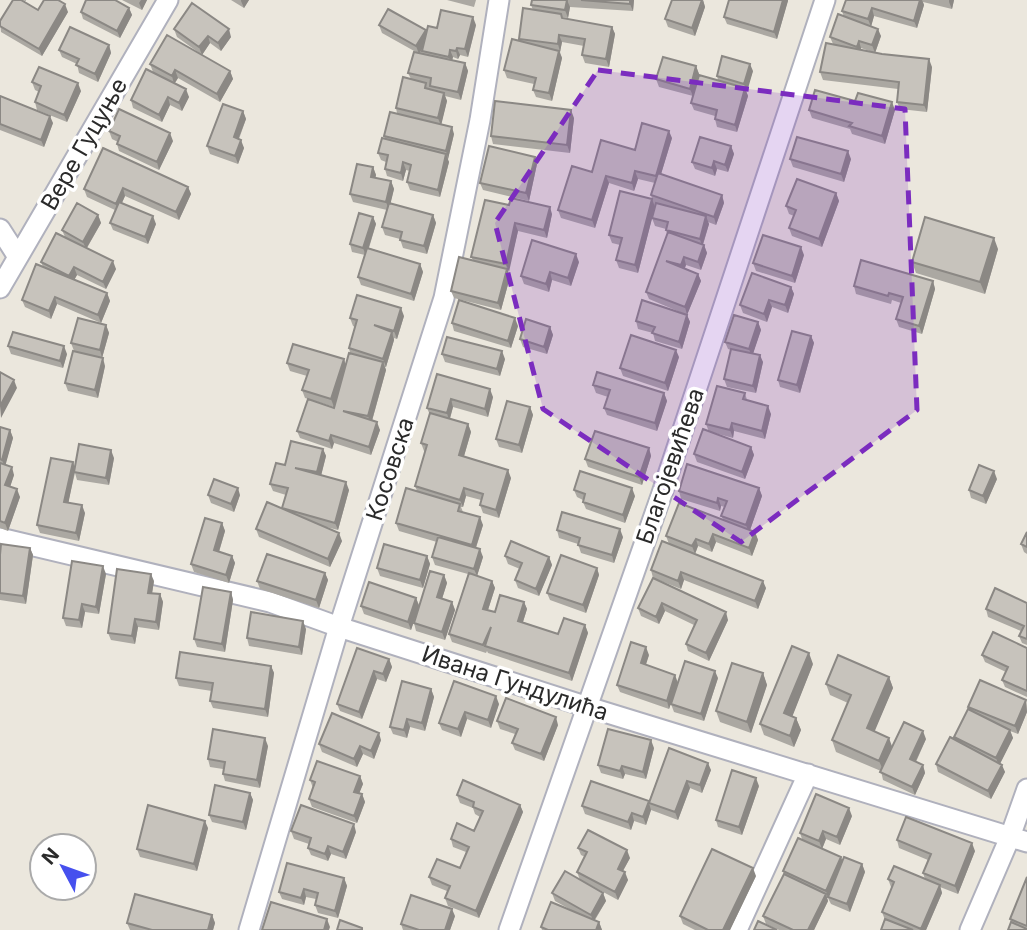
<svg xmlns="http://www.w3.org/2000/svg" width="1027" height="930" font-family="Inter,sans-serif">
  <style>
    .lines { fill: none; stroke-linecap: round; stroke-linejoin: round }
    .street-casing { stroke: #b0b1bd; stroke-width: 23 }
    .street { stroke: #fff; stroke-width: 19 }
    .wall { fill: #aba8a2 }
    .shaded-wall { fill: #8b8884 }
    .building { fill: #c7c3bc; stroke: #8b8884; stroke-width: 2 }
    .marked { fill: #7b2cbf; fill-opacity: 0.2; stroke: #7b2cbf; stroke-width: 5; stroke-dasharray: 14 9; stroke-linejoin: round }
    .labels { text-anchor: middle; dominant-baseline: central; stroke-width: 7; stroke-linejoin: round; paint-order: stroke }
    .street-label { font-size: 23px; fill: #2a2a2a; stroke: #fff }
  </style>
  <rect width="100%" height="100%" fill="#ebe7dd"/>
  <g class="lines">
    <g class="street-casing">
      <path id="street" d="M0 229 18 257
        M0 288 168 0
        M0 538 270 602 339 627 588 707 1027 842
        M249 930 339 627 444 298 480 120 499 0
        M509 930 661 496 825 0
        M737 930 808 774
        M970 930 1010 837 1027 789"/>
    </g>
    <use href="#street" class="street"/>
  </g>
  <path class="wall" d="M13 0H26V1L21 0 38 10 68 12 42 56 1 32 0 21Z
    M122 0H147L142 10Z
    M231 0H249L244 8Z
    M447 0H476L474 7Z
    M532 0H634L633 11 570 7 568 18 562 17 563 18 612 27 615 34 609 67 585 63 582 55 584 46 562 42 560 52 562 58 552 101 536 97 533 90 534 84 507 78 504 70 520 41 519 39 533 10 531 5Z
    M703 0 705 7 695 36 668 27 665 19Z
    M729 0H788L777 39 727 24 724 17Z
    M846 0H954L952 9 923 2 924 5 917 28 874 16 871 26 881 36 875 53 861 48V50L932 67 927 112 900 109 897 102 898 89 823 80 820 72 833 44 830 37 844 17 842 11Z
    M129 8 132 15 120 38 83 19 81 12Z
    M379 25 426 30 427 32 437 28 476 25 468 57 460 55 458 59 453 57 452 60 465 63 468 71 461 100 445 96 447 101 441 124 454 134 448 159H447L449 162 440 197 410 190 407 182 410 171 406 170 403 181 387 176 385 169 386 162 381 160 378 153 385 139 384 136 397 113 396 108 411 79 408 73 416 52 382 33Z
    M174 29 231 37 221 51 210 43 202 55 177 37Z
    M109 45 111 53 98 82 79 73 77 64 62 57 59 50Z
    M150 64 230 71 233 79 220 102 178 78 175 83 189 97 182 111 170 105 162 122 133 108 131 100 153 72Z
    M696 66 699 74 693 96 659 87 656 79Z
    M753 71 746 91 748 96 737 132 717 127 715 119V116L694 110 691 103 718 80 717 76Z
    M32 82 81 91 67 122 37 110 35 102 39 92 35 90Z
    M0 96 53 123 44 147 0 130Z
    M855 101 895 110 885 144 852 134 850 129 812 118 809 110Z
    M243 111 246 119 239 139 244 148 238 164 210 154 207 146Z
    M574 118 570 153 493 144 491 136Z
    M109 131 173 141 159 170 119 151 117 144 118 142 112 139Z
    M672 138 661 174 722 195 724 203 716 225 708 222 709 224 703 245H704L707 253 701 270 686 265 685 268 698 274 701 281 687 315 649 299 646 292 667 234 666 229 655 226 652 218 638 273 619 268 616 260 620 245 612 243 609 235 652 199 651 195 655 183 638 179 634 191 609 183 595 228 561 218 558 210 592 172 635 150Z
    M731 146 734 154 728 172 717 169 715 176 695 169 692 162Z
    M790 159H851L844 182 793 167Z
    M537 164 529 201 483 190 480 183Z
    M373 167 376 175 375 178 391 181 394 189 390 204 433 215 436 223 427 254 403 248 400 239 385 235 382 227 387 210 353 202 350 194Z
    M188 187 191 194 179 220 125 196 122 203 156 224 148 244 113 230 110 223 115 210 87 197 84 189Z
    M836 193 839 201 822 247 792 236 789 228 794 216 789 214 786 206Z
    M485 200 552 214 547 238 518 231 508 272 510 277 501 310 454 298 451 291 473 260 471 257Z
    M98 215 101 223 87 248 116 269 106 289 77 275 74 280 107 293 110 301 101 323 57 304 51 319 25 307 22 300 43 267 41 262 65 237 62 230Z
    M373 217 376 224 369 248 420 264 423 272 414 301 361 285 358 277 365 255 352 252 350 244Z
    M998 249 985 294 916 273 912 262Z
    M804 255 795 283 756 271 753 263Z
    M579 262 571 286 552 280 549 292 524 284 521 276Z
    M933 281 935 289 922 334 899 327 896 319 901 303 892 300 891 304 856 294 854 286Z
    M791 287 794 294 788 313 772 307 767 322 743 313 740 305Z
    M687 315 690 322 682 349 655 341 653 333 638 329 636 321Z
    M404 316 397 339 394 338V340L386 367H385L386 370 372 421 380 430 371 455 334 443 332 449 300 438 297 431 334 408V407L305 398 302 390 307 376 290 371 287 363 344 359 346 365 350 353 349 348 355 327 353 326 350 318Z
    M758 322 761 330 753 353 763 362 756 393 727 387 724 379 731 350 728 349 725 342Z
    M452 323 518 326 511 348 454 331Z
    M106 325 109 333 102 358 74 351 71 343Z
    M550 327 553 335 547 354 523 347 520 339Z
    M811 336 814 343 800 393 780 387 778 380Z
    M8 346 67 354 63 368 11 354Z
    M442 354 505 359 500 376 445 362Z
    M679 357 668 391 623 376 620 368Z
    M105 366 98 398 68 391 65 383Z
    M437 374 493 397 488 417 453 407 450 419 468 424 471 432 464 456 511 478 499 518 483 513 480 505 481 500 466 496 463 507H461L463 512 483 525 476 548 483 557 477 576 492 581 495 588 488 610 495 612 524 602 527 609 523 622 558 634 585 625 588 633 572 681 488 653 487 651 486 653 452 642 449 634 468 574 435 565 432 557 437 542 399 531 396 523 417 491 415 486 425 452 424 451 421 443 430 415 427 408Z
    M593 385 664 393 667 401 657 431 607 415 604 408 608 397 596 393Z
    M745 393 747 400 771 414 765 439 734 431 733 438 711 432 751 447 754 455 745 479 697 462 694 454 709 432 706 424Z
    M530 407 533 415 522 453 499 447 496 439Z
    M0 427 10 430 13 438 5 465 14 475 10 487 20 497 8 531 0 528Z
    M649 448 651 456 642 485 588 467 585 459Z
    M323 449 326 456 321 475 349 490 338 530 322 526 342 541 330 567 259 537 256 529 283 509 286 495 273 491 270 484 285 465Z
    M114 458 109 485 77 480 75 473 68 503 85 513 79 541 40 533 37 525 73 462 75 468Z
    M997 479 986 504 971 498 969 490Z
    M759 488 762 496 750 530 755 532 758 540 752 556 716 542 712 552 698 546 695 554 766 588 758 609 684 580 681 589 656 579 728 620 709 661 688 651 686 644 694 625 665 611 659 624 641 616 638 608 653 578 651 570 669 544 666 536 723 519 721 516 725 507 721 506 720 511 681 499 679 491Z
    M574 490 635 496 625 523 586 509 583 502V500L577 497Z
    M208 495H240L234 512 211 503Z
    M222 523 225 531 219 552 232 556 235 563 229 583 194 572 191 564Z
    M557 530 623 537 614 563 581 553 578 544 559 538Z
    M1027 532V554L1024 552 1021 544Z
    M30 548 33 555 26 604 0 600V555Z
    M427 556 430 564 423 588 380 576 377 568Z
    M505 556 549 557 552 565 539 596 518 588 515 580 520 569 508 564Z
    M597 568 599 575 586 613 550 600 547 593Z
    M325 573 328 580 319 608 260 589 257 581Z
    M106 574 99 614 85 612 82 628 66 626 63 618Z
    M444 575 447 583 442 599 452 602 455 610 445 640 416 631 414 623 418 609 411 630 364 614 361 606 416 598 419 605Z
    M154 581 152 593 160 594 163 602 159 630 138 627 135 644 111 640 108 633Z
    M231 592 233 600 225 652 197 647 194 639Z
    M1027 603V645L1022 643 1019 636 1021 631 988 617 986 609Z
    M306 629 302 655 249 646 247 638Z
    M1027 648V697L1005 687 1002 680 1006 672 985 662 982 655Z
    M649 655 645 665 678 683 669 709 620 692 617 685Z
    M389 659 392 667 386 682 377 679 362 719 340 711 337 704Z
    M813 664 792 716 796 718 801 730 794 747 764 735 760 724Z
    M271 666 274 673 268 717 213 708 210 701 212 691 179 686 176 678Z
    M763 673 767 685 751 733 720 722 716 711Z
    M889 677 893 688 874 731 893 747 926 739 916 762 923 765 925 773 915 795 883 780 881 771 836 752 832 740 848 703 830 695 826 684Z
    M718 678 704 721 674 712 671 704Z
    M454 681 499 704 491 728 467 719 461 737 442 730 439 723Z
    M431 689 434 697 425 731 410 727 407 738 393 734 390 727Z
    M1026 700 1027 712 1018 734 1010 731 1013 738 1000 763 1005 772 991 799 938 772 936 764 955 740 954 737 969 710 968 707Z
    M497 721 558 725 544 761 515 750 512 743 515 734 500 729Z
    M381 740 374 759 363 754 357 767 322 752 319 744Z
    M268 746 260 788 225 781 223 774V769L210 767 208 759Z
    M654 748 646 779 625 774 623 779 601 773 598 765Z
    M669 748 711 770 702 793 690 788 678 820 651 810 646 825 634 821 631 830 585 814 582 806 649 801Z
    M360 776 363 784 359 793 362 794 365 802 357 823 312 807 309 799 313 788 310 780Z
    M759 786 742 835 718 827 716 820Z
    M250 793 253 800 246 830 212 822 209 815Z
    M457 795 520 805 523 812 479 918 448 906 445 898 447 891 432 885 429 877 460 868 466 852 453 847 451 839 474 831 480 817 475 814 473 808 460 803Z
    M852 816 840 845 826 839 822 849 842 860 862 864 865 872 850 912 831 904 828 898H827L828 901 814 930H779L766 924 763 916 784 874 783 871 802 839 800 833Z
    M208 828 197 871 140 857 137 849Z
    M291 831 356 832 346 859 331 854 328 861 311 855 308 848 309 844 294 839Z
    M897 840 975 851 958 894 940 887 942 893 926 930H881L885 920 882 912 892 887H891L888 879H925L923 873 928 860 899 848Z
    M578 848 630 858 623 871 628 880 618 900 581 880 603 893 606 901 595 920 599 922 602 930H542L541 927 573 911 555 901 552 893 580 880 577 872 585 857 581 855Z
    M756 876 730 930H695L683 924 680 916Z
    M1027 877V930L1011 922 1010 919Z
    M344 878 347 886 338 918 318 913 315 905 316 899 306 897 304 905 282 899 279 892Z
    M212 915 215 923 213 930H130L127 923Z
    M455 916 450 930H403L401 924Z"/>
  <path class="shaded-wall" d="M141 0H147L142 10 139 3Z
    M241 0H249L244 8 241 1Z
    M567 0 570 7 568 18 565 10Z
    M630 0H634L633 11 630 4Z
    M703 0 705 7 695 36 692 28Z
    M783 0H788V1L777 39 774 32Z
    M920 0H922L924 5 917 28 914 21Z
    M949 0H954L952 9 949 2Z
    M65 4 68 12 42 56 39 49Z
    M129 8 132 15 120 38 117 31Z
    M872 8 874 16 871 27 868 19Z
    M473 17 476 25 468 57 465 49Z
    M612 27 615 34 609 67 606 59Z
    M229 29 231 37 221 51 218 43Z
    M878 29 881 36 875 53 872 45Z
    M426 30 429 37 419 54 416 46Z
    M559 35 562 42 560 52 558 44Z
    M208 36 210 43 202 55 199 47Z
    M859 41 861 48 859 54 857 47Z
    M109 45 111 53 98 82 95 74Z
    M457 48 460 55 458 59 456 51Z
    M450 50 453 57 451 65 449 57Z
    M559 51 562 58 552 101 549 93Z
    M929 59 932 67 927 112 924 105Z
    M465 63 468 71 461 100 458 92Z
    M750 64 753 71 747 92 744 84Z
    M696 66 699 74 693 96 690 89Z
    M175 70 178 78 174 84 172 76Z
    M230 71 233 79 220 102 217 94Z
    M78 83 81 91 67 122 64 115Z
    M745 88 748 96 737 132 735 125Z
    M186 89 189 97 182 111 179 103Z
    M444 93 447 101 441 126 438 118Z
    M168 97 170 105 162 122 159 115Z
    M892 102 895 110 885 144 882 136Z
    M571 110 574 118 570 153 567 145Z
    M243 111 246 119 236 145 234 137Z
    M50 116 53 123 44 147 41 140Z
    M452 127 454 134 448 159 446 151Z
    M669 131 672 138 658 184 656 176Z
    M170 133 173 141 159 170 157 162Z
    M241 140 244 148 238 164 235 156Z
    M731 146 734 154 728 172 725 165Z
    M848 151 851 159 844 182 841 174Z
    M446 154 449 162 440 197 438 190Z
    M535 157 537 164 529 201 526 193Z
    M714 161 717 169 715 176 712 168Z
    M403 162 406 170 403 181 401 173Z
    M373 167 376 175 374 184 371 177Z
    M635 171 638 179 634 191 632 183Z
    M606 176 609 183 595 228 592 220Z
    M391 181 394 189 389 210 386 202Z
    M188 187 191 194 179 220 176 212Z
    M123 188 125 196 118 211 116 204Z
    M836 193 839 201 822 247 819 239Z
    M722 195 724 203 716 225 714 217Z
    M652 199 655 207 638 273 635 265Z
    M550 207 552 214 547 238 544 230Z
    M98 215 101 223 86 249 83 242Z
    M433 215 436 223 427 254 424 246Z
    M153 216 156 224 148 244 145 237Z
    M706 216 709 224 702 247 700 239Z
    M373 217 376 224 366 256 363 248Z
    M515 223 518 231 509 272 506 264Z
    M994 238 998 249 985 294 980 282Z
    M704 245 707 253 701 270 698 262Z
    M801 247 804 255 795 283 792 276Z
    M576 254 579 262 571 286 568 278Z
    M684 257 686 265 683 272 681 265Z
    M113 261 116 269 106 289 103 282Z
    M420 264 423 272 414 301 411 294Z
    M74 267 77 275 72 284 69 276Z
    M507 269 510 277 501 310 498 303Z
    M550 272 552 280 549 292 546 284Z
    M698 274 701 281 687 315 685 307Z
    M933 281 935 289 922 334 919 326Z
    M791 287 794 294 788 313 785 305Z
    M107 293 110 301 101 323 98 315Z
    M55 297 57 304 51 319 49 311Z
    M769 300 772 307 767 322 764 314Z
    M401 308 404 316 397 339 394 331Z
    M687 315 690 322 682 349 679 342Z
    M515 318 518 326 511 348 508 341Z
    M758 322 761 330 752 357 749 349Z
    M106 325 109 333 102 358 100 350Z
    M550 327 553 335 547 354 544 347Z
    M392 332 394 340 386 367 383 359Z
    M811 336 814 343 800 393 797 385Z
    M64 346 67 354 63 368 60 361Z
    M676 350 679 357 668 391 665 383Z
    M502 351 505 359 500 376 497 369Z
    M760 355 763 362 756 393 753 386Z
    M103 358 105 366 98 398 95 390Z
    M344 359 346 367 334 407 331 399Z
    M383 362 386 370 371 424 368 416Z
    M14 380 17 388 1 418 0 406Z
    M490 389 493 397 488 417 485 409Z
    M664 393 667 401 657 431 655 423Z
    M451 399 453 407 449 421 447 413Z
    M768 406 771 414 765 439 762 431Z
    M530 407 533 415 522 453 519 445Z
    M377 422 380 430 371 455 369 447Z
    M732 423 734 431 733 438 730 430Z
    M468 424 471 432 462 463 459 455Z
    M10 430 13 438 5 467 2 460Z
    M331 435 334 443 332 449 329 441Z
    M751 447 754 455 745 479 742 472Z
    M649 448 651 456 642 485 639 477Z
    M323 449 326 456 320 480 317 472Z
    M111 450 114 458 109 485 106 478Z
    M73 462 75 470 67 510 64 502Z
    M12 467 14 475 8 493 5 485Z
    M508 470 511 478 499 518 496 510Z
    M994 471 997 479 986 504 983 496Z
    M346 482 349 490 338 530 335 523Z
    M238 488 240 495 234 512 231 504Z
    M464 488 466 496 463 507 460 500Z
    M632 488 635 496 625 523 623 515Z
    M759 488 762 496 749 533 746 525Z
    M17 489 20 497 8 531 5 523Z
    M718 498 721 506 720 511 717 503Z
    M82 505 85 513 79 541 76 533Z
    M480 517 483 525 474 553 472 545Z
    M222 523 225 531 217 558 214 550Z
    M620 529 623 537 614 563 612 555Z
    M755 532 758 540 752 556 749 548Z
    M339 533 342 541 330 567 328 559Z
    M713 534 716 542 712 552 709 544Z
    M696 539 698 546 695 554 692 546Z
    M30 548 33 555 26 604 23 596Z
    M480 549 483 557 477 576 474 569Z
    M232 556 235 563 229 583 226 575Z
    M427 556 430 564 423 588 420 580Z
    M549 557 552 565 539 596 536 589Z
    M103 566 106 574 99 614 96 607Z
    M597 568 599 575 586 613 583 605Z
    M681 572 684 580 681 589 678 581Z
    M325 573 328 580 319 608 316 600Z
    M151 574 154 581 151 600 148 593Z
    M444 575 447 583 440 605 437 597Z
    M492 581 495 588 486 616 483 609Z
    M763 581 766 588 758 609 755 601Z
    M231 592 233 600 225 652 222 644Z
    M160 594 163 602 159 630 156 622Z
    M416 598 419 606 411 630 408 622Z
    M452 602 455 610 445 640 442 632Z
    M524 602 527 609 521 628 518 621Z
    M662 603 665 611 659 624 656 617Z
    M82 604 85 612 82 628 79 620Z
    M726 612 728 620 709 661 706 653Z
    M135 619 138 627 135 644 132 636Z
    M303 621 306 629 302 655 299 647Z
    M585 625 588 633 572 681 569 673Z
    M646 647 649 655 644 671 641 663Z
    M809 653 813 664 789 725 784 713Z
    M389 659 392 667 386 682 383 674Z
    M271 666 274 673 268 717 265 709Z
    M374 671 377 679 362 719 359 712Z
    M715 671 718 678 704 721 701 714Z
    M763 673 767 685 751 733 747 722Z
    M675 675 678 683 669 709 667 701Z
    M889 677 893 688 871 740 867 728Z
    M431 689 434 697 425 731 422 723Z
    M496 696 499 704 491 728 488 720Z
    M1026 700 1027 712 1018 734 1015 726Z
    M465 712 467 719 461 737 458 729Z
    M556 717 558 725 544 761 541 754Z
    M796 718 801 730 794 747 790 736Z
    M407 719 410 727 407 738 404 730Z
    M1010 730 1013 738 999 766 996 758Z
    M923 731 926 739 913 767 910 759Z
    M379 733 381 740 374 759 371 751Z
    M265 738 268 746 260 788 257 780Z
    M889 738 893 749 884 772 879 761Z
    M651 740 654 748 646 779 643 772Z
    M360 746 363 754 357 767 354 759Z
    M708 763 711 770 702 793 700 785Z
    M923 765 925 773 915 795 912 787Z
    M1002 765 1005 772 991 799 988 791Z
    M622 766 625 774 623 779 620 771Z
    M360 776 363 784 357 799 354 792Z
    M756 778 759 786 742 835 739 827Z
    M687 781 690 788 678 820 675 812Z
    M250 793 253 800 246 830 243 822Z
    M362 794 365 802 357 823 354 816Z
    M649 803 651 810 646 825 643 817Z
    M520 805 523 812 479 918 476 911Z
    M849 808 852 816 840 845 837 837Z
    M632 813 634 821 631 830 628 822Z
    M205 821 208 828 197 871 194 864Z
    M354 824 356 832 346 859 343 852Z
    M823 831 826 839 822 849 819 841Z
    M972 843 975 851 958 894 955 886Z
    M328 846 331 854 328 861 325 854Z
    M627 850 630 858 620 876 618 869Z
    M841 857 844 865 828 898 826 891Z
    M862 864 865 872 850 912 847 904Z
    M753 868 756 876 730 930H723Z
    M625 872 628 880 618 900 615 892Z
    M344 878 347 886 338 918 335 911Z
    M940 885 942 893 926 930H921Z
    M304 889 306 897 304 905 301 898Z
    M603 893 606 901 593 922 591 915Z
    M826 894 828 901 814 930H808Z
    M452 909 455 916 450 930H445Z
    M212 915 215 923 213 930H208Z
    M327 919 330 927 329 930H324Z
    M599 922 602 930H596Z"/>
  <path class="building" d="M13 0H21L38 10 44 0H58L65 4 39 49 0 26V21Z
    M86 0H115L129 8 117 31 81 12Z
    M532 0H567L565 10 531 5Z
    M581 0H630V4Z
    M672 0H702L692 28 665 19Z
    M729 0H783L774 32 724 17Z
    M846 0H920L914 21 872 8 868 19 842 11Z
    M192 3 229 29 218 43 208 36 199 47 174 29Z
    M523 8 561 14 562 18 612 27 606 59 582 55 585 39 559 35 558 44 519 39Z
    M388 9 426 30 416 46 379 25Z
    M441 10 473 17 465 49 457 48 456 51 450 50 449 57 422 51 428 26 437 28Z
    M838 14 878 29 872 45 859 41 857 47 830 37Z
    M70 27 109 45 95 74 76 65 79 59 59 50Z
    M167 35 230 71 217 94 175 70 172 76 150 64Z
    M512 39 559 51 549 93 533 90 536 78 504 70Z
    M826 43 882 54 929 59 924 105 897 102 899 82 820 72Z
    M414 52 465 63 458 92 430 86 431 78 408 73Z
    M722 56 750 64 744 84 717 76Z
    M663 57 696 66 690 89 656 79Z
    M39 67 78 83 64 115 35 102 41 86 32 82Z
    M146 69 186 89 179 103 168 97 159 115 131 100Z
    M699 75 745 88 735 125 715 119 717 110 691 103Z
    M403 77 426 83 425 88 444 93 438 118 396 108Z
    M815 90 855 101 858 93 892 102 882 136 849 126 852 123 809 110Z
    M0 96 50 116 41 140 0 124Z
    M495 101 571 110 567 145 491 136Z
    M223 104 243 111 234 137 241 140 235 156 207 146Z
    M119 109 170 133 157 162 117 144 120 136 109 131Z
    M390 112 452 127 446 151 384 136Z
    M642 123 669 131 656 176 635 171 632 183 606 176 592 220 558 210 572 166 592 172 601 140 635 150Z
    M700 137 731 146 725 165 714 161 712 168 692 162Z
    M797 137 848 151 841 174 790 159Z
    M382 138 446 154 438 190 407 182 411 165 403 162 401 173 385 169 388 155 378 153Z
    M489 146 535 157 526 193 480 183Z
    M103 148 188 187 176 212 123 188 116 204 84 189Z
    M357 164 373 167 371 177 391 181 386 202 350 194Z
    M658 173 722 195 714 217 651 195Z
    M797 179 836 193 819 239 789 228 796 210 786 206Z
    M620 191 652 199 635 265 616 260 622 238 609 235Z
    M511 198 550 207 544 230 515 223 506 264 471 257 485 200 509 205Z
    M119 202 153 216 145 237 110 223Z
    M77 203 98 215 83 242 62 230Z
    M389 203 433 215 424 246 400 240 402 232 382 227Z
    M656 203 706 216 700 239 666 230 668 222 652 218Z
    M359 213 373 217 363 248 350 244Z
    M925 217 994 238 980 282 912 262Z
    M668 232 704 245 698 262 684 257 681 265 666 261 698 274 685 307 646 292Z
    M56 233 113 261 103 282 74 267 69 276 41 262Z
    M763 235 801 247 792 276 753 263Z
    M532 240 576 254 568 278 550 272 546 284 521 276Z
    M367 248 420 264 411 294 358 277Z
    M459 257 507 269 498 303 451 291Z
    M861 260 933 281 919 326 896 319 903 297 889 293 888 296 854 286Z
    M36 264 107 293 98 315 55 297 49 311 22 300Z
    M752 273 791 287 785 305 769 300 764 314 740 305Z
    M357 295 401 308 394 331 374 325 392 332 383 359 349 348 357 320 350 318Z
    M459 300 515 318 508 341 452 323Z
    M642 300 687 315 679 342 652 333 655 327 636 321Z
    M734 315 758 322 749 349 725 342Z
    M78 318 106 325 100 350 71 343Z
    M526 319 550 327 544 347 520 339Z
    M792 331 811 336 797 385 778 380Z
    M13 332 64 346 60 361 8 346Z
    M631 335 676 350 665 383 620 368Z
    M447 337 502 351 497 369 442 354Z
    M293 344 344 359 331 399 302 390 309 370 287 363Z
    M731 349 760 355 753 386 724 379Z
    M73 351 103 358 95 390 65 383Z
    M349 353 383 362 368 416 343 411 377 422 369 447 331 435 329 441 297 431 308 399 334 408Z
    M0 372 14 380 0 406Z
    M597 372 664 393 655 423 604 408 610 390 593 385Z
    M437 374 490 389 485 409 451 399 447 413 427 408Z
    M717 386 745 393 743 399 768 406 762 431 732 423 730 430 706 424Z
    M507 401 530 407 519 445 496 439Z
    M430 413 468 424 459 455 508 470 496 510 480 505 483 494 464 488 460 500 415 486 427 445 421 443Z
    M0 427 10 430 2 460 0 459Z
    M703 429 751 447 742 472 694 454Z
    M595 431 649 448 639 477 585 459Z
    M291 441 323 449 317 472 295 468 346 482 335 523 282 508 288 488 270 484 276 463 285 465Z
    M79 444 111 450 106 478 74 472Z
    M51 458 73 462 64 502 82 505 76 533 37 525Z
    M0 463 12 467 5 485 17 489 5 523 0 521Z
    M687 464 759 488 746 525 721 516 727 501 718 498 717 503 679 491Z
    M979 465 994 471 983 496 969 490Z
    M580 471 632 488 623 515 583 502 585 494 574 490Z
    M214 479 238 488 231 504 208 495Z
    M406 488 460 504 458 511 480 517 472 545 396 523Z
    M267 502 339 533 328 559 256 529Z
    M679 503 755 532 749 548 713 534 709 544 696 539 692 546 666 536Z
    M562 512 620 529 612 555 578 545 580 538 557 530Z
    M205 518 222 523 214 550 232 556 226 575 191 564Z
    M1027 532V547L1021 544Z
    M438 537 480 549 474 569 432 557Z
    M511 541 549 557 536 589 515 580 522 563 505 556Z
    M662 541 763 581 755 601 681 572 678 581 651 570Z
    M1 544 30 548 23 596 0 593V555Z
    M384 544 427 556 420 580 377 568Z
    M267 554 325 573 316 600 257 581Z
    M561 555 597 568 583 605 547 593Z
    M72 561 103 566 96 607 82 604 79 620 63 618Z
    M117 569 151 574 148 593 160 594 156 622 135 619 132 636 108 633Z
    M430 571 444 575 437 597 452 602 442 632 414 623Z
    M469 573 492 581 483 609 495 612 500 595 524 602 518 621 558 634 564 618 585 625 569 673 485 646 491 627 483 645 449 634Z
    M653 578 726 612 706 653 686 644 697 620 662 603 656 617 638 608Z
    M369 582 416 598 408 622 361 606Z
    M203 587 231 592 222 644 194 639Z
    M995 588 1027 603V639L1019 636 1024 626 986 609Z
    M251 612 303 621 299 647 247 638Z
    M993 632 1027 648V691L1002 680 1008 667 982 655Z
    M631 642 646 647 641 663 675 675 667 701 617 685Z
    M792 646 809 653 784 713 796 718 790 736 760 724Z
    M357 648 389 659 383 674 374 671 359 712 337 704Z
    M180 652 271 666 265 709 210 701 213 683 176 678Z
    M838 655 889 677 867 728 889 738 879 761 832 740 851 695 826 684Z
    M685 661 715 671 701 714 671 704Z
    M732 663 763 673 747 722 716 711Z
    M980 680 1026 700 1015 726 968 707Z
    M402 681 431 689 422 723 407 719 404 730 390 727Z
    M454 681 496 696 488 720 465 712 458 729 439 723Z
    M506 698 556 717 541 754 512 743 518 729 497 721Z
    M968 709 1010 730 996 758 954 737Z
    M332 713 379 733 371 751 360 746 354 759 319 744Z
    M904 722 923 731 910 759 923 765 912 787 880 772Z
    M213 729 265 738 257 780 223 774 225 762 208 759Z
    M608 729 651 740 643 772 622 766 620 771 598 765Z
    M950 737 1002 765 988 791 936 764Z
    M669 748 708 763 700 785 687 781 675 812 649 803Z
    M317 761 360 776 354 792 362 794 354 816 309 799 315 782 310 780Z
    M732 770 756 778 739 827 716 820Z
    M463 780 520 805 476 911 445 898 450 886 429 877 437 859 460 868 469 847 451 839 457 823 474 831 483 811 473 807 474 802 457 795Z
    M591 781 649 801 643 817 632 813 628 822 582 806Z
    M215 785 250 793 243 822 209 815Z
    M816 794 849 808 837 837 823 831 819 841 800 833Z
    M148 805 205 821 194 864 137 849Z
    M301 805 354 824 343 852 328 846 325 854 308 848 311 838 291 831Z
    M906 817 972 843 955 886 923 873 931 854 897 840Z
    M588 830 627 850 618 869 625 872 615 892 577 872 587 852 578 848Z
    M798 838 841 857 826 891 783 871Z
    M712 849 753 868 723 930H708L680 916Z
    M844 857 862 864 847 904 828 897Z
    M287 863 344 878 335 911 315 905 318 893 304 889 301 898 279 892Z
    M894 866 940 885 921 929 882 912 894 882 888 879Z
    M565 871 603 893 591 915 552 893Z
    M784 874 826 894 808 930H793L763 916Z
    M1027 877V926L1010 919Z
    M135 894 212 915 208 930H152L127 923Z
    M411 895 452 909 445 930H419L401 924Z
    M271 902 327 919 324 930H262Z
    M551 902 599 922 596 930H548L541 927Z
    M885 919 913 930H881Z
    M340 920 362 928V930H337Z
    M758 921 777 930H754Z
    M1011 922 1027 929V930H1008Z"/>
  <path class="marked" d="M598 70 905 109 917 410 741 542 543 409 495 223Z"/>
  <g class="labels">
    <g class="street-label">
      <text transform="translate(84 144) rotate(-60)">Вере Гуцуње</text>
      <text transform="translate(670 466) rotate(-71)">Благојевићева</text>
      <text transform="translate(390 469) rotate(-72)">Косовска</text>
      <text transform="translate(515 683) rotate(18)">Ивана Гундулића</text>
    </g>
  </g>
  <g transform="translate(63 867) rotate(311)"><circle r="33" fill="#ffffff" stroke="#aaaaaa" stroke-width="2"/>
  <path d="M0-5L12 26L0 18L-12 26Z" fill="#4650ee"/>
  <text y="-10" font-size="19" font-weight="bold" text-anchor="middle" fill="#2a2a2a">N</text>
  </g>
</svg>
